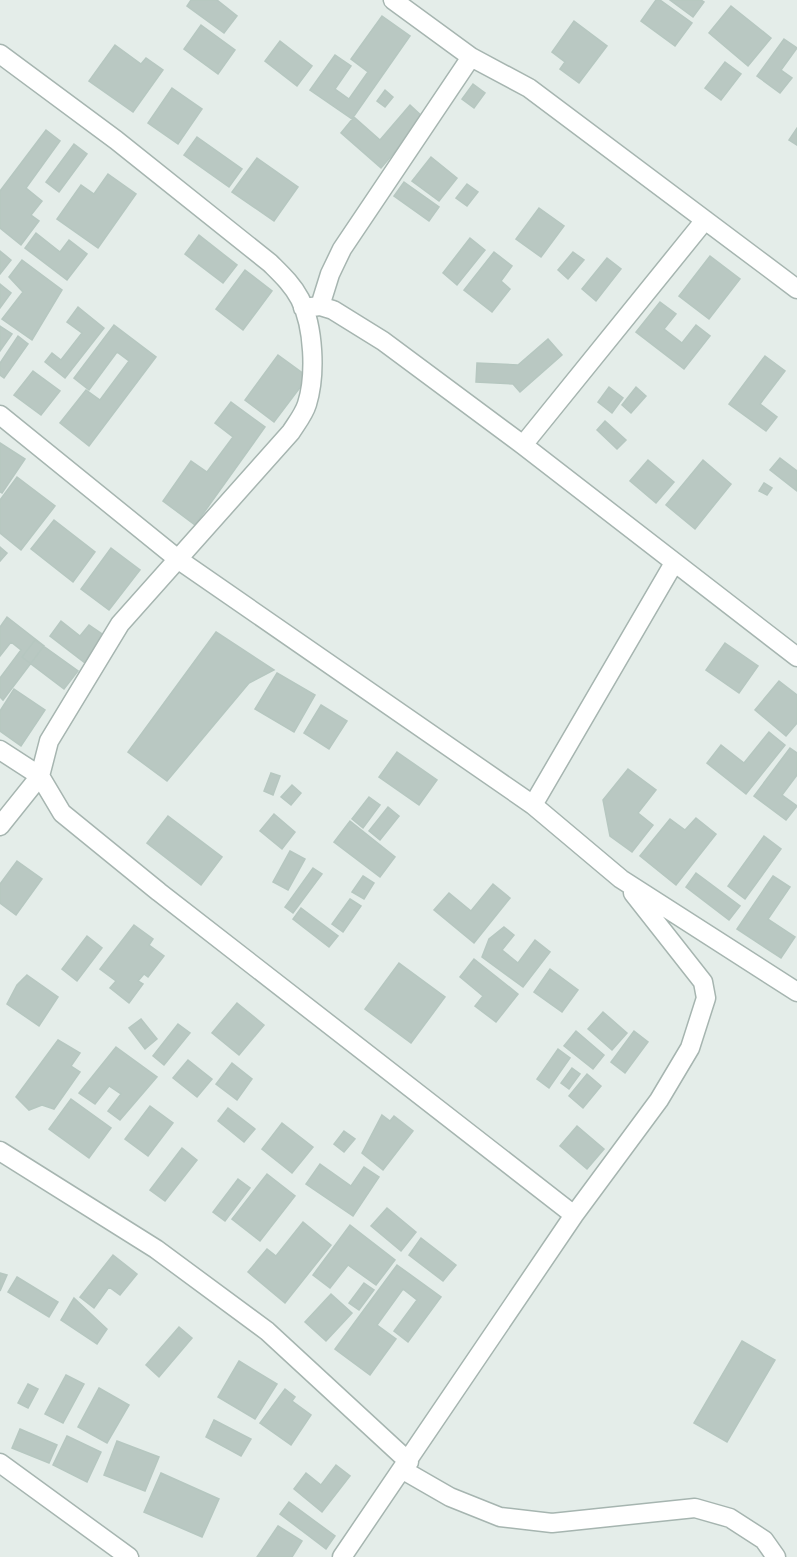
<svg xmlns="http://www.w3.org/2000/svg" width="797" height="1557" font-family="'IBM Plex Sans',sans-serif">
  <style>
    .building { fill: #b9c8c2; stroke: #b6c7c0; stroke-width: 1.5 }
    .lines { fill: none; stroke-linecap: round; stroke-linejoin: round }
    .minor-casing { stroke: #a6b5b0; stroke-width: 21 }
    .minor { stroke: #fff; stroke-width: 18 }
  </style>
  <rect width="100%" height="100%" fill="#e4ede9"/>
  <path class="building" d="M191 0H217L237 16 224 33 187 6Z
    M656 0H660L692 23 675 46 641 21Z
    M670 0H701L704 2 693 17Z
    M731 6 771 38 748 66 709 33Z
    M382 16 410 36 352 119 310 90 335 55 351 66 335 89 349 99 368 72 351 59Z
    M574 21 607 46 579 83 560 69 565 62 552 52Z
    M201 25 235 50 218 74 184 49Z
    M784 39 797 48 781 70 792 78 780 93 757 76Z
    M280 41 312 66 297 86 265 61Z
    M115 45 141 64 146 58 163 70 133 112 89 81Z
    M725 62 741 74 721 100 705 88Z
    M473 84 485 93 474 108 462 99Z
    M172 88 202 109 178 144 148 123Z
    M385 90 393 97 385 107 377 101Z
    M410 105 424 118 381 168 341 133 354 117 380 140Z
    M797 128V145L789 140Z
    M46 130 60 141 26 188 42 201 31 215 39 221 21 245 0 228V191Z
    M197 137 242 169 229 187 184 155Z
    M74 144 87 154 59 192 46 182Z
    M431 157 457 178 439 201 412 181Z
    M257 158 298 187 274 221 232 192Z
    M108 174 136 194 98 248 57 219 81 185 94 194Z
    M404 182 439 207 429 221 394 196Z
    M467 184 478 192 467 206 456 198Z
    M539 208 564 226 541 257 516 239Z
    M36 233 60 252 69 240 87 254 67 280 25 248Z
    M199 235 237 265 223 283 185 254Z
    M470 238 485 250 457 285 443 273Z
    M0 251 11 260 0 274Z
    M494 252 512 266 501 281 510 289 492 312 464 290Z
    M573 252 584 260 568 279 558 270Z
    M710 256 740 279 709 319 679 296Z
    M607 258 621 269 596 301 582 289Z
    M22 260 62 290 32 340 2 319 23 292 9 277Z
    M245 270 272 291 243 330 216 309Z
    M0 284 11 293 0 308Z
    M660 302 676 314 664 329 682 343 696 325 710 336 684 369 636 332Z
    M78 307 104 328 65 378 45 362 52 353 61 360 82 333 67 322Z
    M114 325 156 357 89 446 60 423 86 390 100 400 129 361 117 352 89 390 74 378Z
    M0 326 12 334 0 351Z
    M18 336 28 344 4 378 0 375V363Z
    M548 339 562 355 520 392 513 384 476 382 477 363 518 365Z
    M278 355 308 377 274 422 245 400Z
    M765 356 785 371 760 404 777 417 766 431 729 404Z
    M33 371 60 391 41 415 14 395Z
    M609 387 623 398 612 413 598 402Z
    M636 387 646 396 631 413 622 405Z
    M231 402 265 427 195 525 163 501 191 461 207 472 233 437 215 423Z
    M605 421 626 440 617 449 597 430Z
    M0 443 25 459 2 493 0 492Z
    M780 458 797 471V491L770 470Z
    M648 460 674 482 656 503 630 481Z
    M703 460 731 484 695 529 666 505Z
    M17 477 55 506 21 550 0 533V500Z
    M764 483 772 488 767 495 759 491Z
    M54 520 95 552 73 582 31 549Z
    M0 547 7 553 0 561Z
    M111 548 140 570 109 610 81 589Z
    M7 617 44 646 3 700 0 697V678L21 650 11 642 0 656V627Z
    M61 621 80 636 89 625 105 636 85 663 50 636Z
    M216 632 274 670 249 683 167 781 128 752Z
    M35 640 78 671 64 689 22 657Z
    M725 643 758 666 739 693 706 670Z
    M277 673 315 695 294 732 255 709Z
    M779 681 797 695V723L786 736 755 710Z
    M14 689 45 710 21 746 0 731V711Z
    M321 705 347 721 329 749 304 733Z
    M769 732 785 745 746 794 707 763 721 745 744 763Z
    M790 748 797 753V775L782 795 797 806 786 820 754 796Z
    M397 752 437 780 419 805 379 777Z
    M628 769 656 790 638 813 653 825 632 852 610 836 603 800Z
    M271 773 280 776 273 795 264 791Z
    M292 785 301 793 291 805 281 797Z
    M369 797 380 805 363 828 352 819Z
    M388 807 399 816 380 840 369 831Z
    M274 814 295 832 282 849 260 831Z
    M168 816 222 857 201 885 147 843Z
    M696 818 716 834 676 885 640 856 670 819 685 830Z
    M350 821 395 857 380 877 334 842Z
    M764 836 781 849 745 899 728 886Z
    M290 851 305 859 288 890 273 882Z
    M17 861 42 879 16 915 0 903V884Z
    M313 868 322 874 293 913 285 907Z
    M696 873 740 906 729 920 686 887Z
    M363 876 374 883 364 899 352 892Z
    M773 876 790 887 768 919 795 937 781 958 737 929Z
    M493 884 510 898 474 943 434 910 449 893 471 911Z
    M350 899 361 906 343 932 332 924Z
    M301 908 338 936 329 947 293 919Z
    M134 925 153 939 149 945 164 956 148 977 144 974 138 981 143 984 129 1003 110 988 116 981 100 969Z
    M504 927 514 935 502 950 518 963 535 940 550 952 523 987 482 957 489 939Z
    M87 936 102 948 77 981 62 969Z
    M474 959 518 994 496 1022 475 1006 483 996 460 977Z
    M399 963 445 997 411 1043 365 1009Z
    M550 969 578 990 562 1012 534 992Z
    M27 975 58 997 39 1026 7 1004 17 985Z
    M237 1003 264 1025 239 1055 212 1033Z
    M603 1012 627 1033 612 1050 588 1029Z
    M141 1019 157 1039 145 1049 129 1028Z
    M178 1024 190 1033 164 1065 153 1056Z
    M576 1031 604 1055 593 1069 564 1046Z
    M634 1031 648 1042 625 1073 611 1062Z
    M58 1040 80 1053 71 1066 80 1072 54 1109 42 1105 29 1110 16 1097Z
    M116 1047 157 1077 120 1120 108 1111 121 1094 109 1086 95 1104 79 1093Z
    M558 1049 570 1058 549 1088 537 1079Z
    M188 1060 212 1079 197 1097 173 1078Z
    M232 1063 252 1079 237 1100 216 1084Z
    M572 1068 580 1074 569 1089 561 1083Z
    M587 1074 601 1086 583 1108 569 1096Z
    M71 1099 111 1128 89 1158 49 1129Z
    M150 1106 173 1123 148 1156 125 1139Z
    M228 1108 255 1129 244 1142 218 1121Z
    M382 1115 390 1121 394 1116 413 1131 383 1170 362 1153Z
    M282 1123 313 1147 292 1173 262 1149Z
    M577 1126 604 1149 587 1169 560 1146Z
    M344 1131 355 1139 344 1152 334 1144Z
    M182 1148 197 1160 165 1201 150 1190Z
    M320 1164 351 1186 364 1167 379 1177 353 1216 306 1184Z
    M267 1174 295 1196 260 1241 232 1219Z
    M238 1179 250 1188 225 1221 213 1212Z
    M387 1208 416 1232 401 1251 371 1226Z
    M303 1222 331 1245 285 1303 248 1272 267 1249 276 1256Z
    M350 1225 395 1260 376 1285 348 1265 330 1288 313 1275Z
    M421 1238 456 1265 443 1281 409 1255Z
    M113 1255 137 1274 120 1295 109 1287 94 1308 80 1297Z
    M397 1265 441 1297 408 1342 394 1331 417 1300 403 1289 377 1325 396 1339 370 1375 335 1349Z
    M0 1273 7 1275 0 1291Z
    M17 1277 58 1302 49 1317 8 1292Z
    M364 1283 374 1290 359 1310 349 1303Z
    M331 1294 352 1313 326 1341 305 1322Z
    M74 1298 107 1329 97 1344 61 1320Z
    M179 1327 192 1338 159 1377 146 1365Z
    M742 1341 775 1360 727 1442 694 1423Z
    M239 1361 277 1384 255 1419 218 1397Z
    M66 1375 84 1384 63 1423 45 1414Z
    M28 1384 38 1389 28 1408 18 1403Z
    M99 1388 129 1405 107 1443 78 1427Z
    M285 1389 295 1397 292 1401 311 1415 291 1445 260 1423Z
    M214 1420 251 1439 241 1456 206 1437Z
    M20 1429 57 1445 49 1463 12 1448Z
    M67 1436 101 1452 87 1482 53 1465Z
    M117 1441 159 1457 145 1491 104 1475Z
    M336 1465 350 1476 322 1512 294 1489 306 1473 321 1485Z
    M161 1473 219 1499 202 1537 144 1512Z
    M289 1502 335 1536 326 1549 280 1514Z
    M278 1526 302 1541 292 1557H257Z"/>
  <g class="lines">
    <g class="minor-casing">
      <path id="minor" d="M393 0 471 57 529 88 797 289
        M0 54 116 140 270 263C281 274 292 284 300 299 314 327 316 375 307 404 304 414 296 424 291 432L120 624 49 741 40 776 0 826
        M320 306 330 274 342 249 471 57
        M303 308 320 306 333 310 383 341 523 445 797 657
        M0 415 179 560 533 805 621 879 797 992
        M523 445 705 220
        M0 750 40 776 62 813 159 892 574 1215
        M533 805 674 563
        M0 1151 156 1249 267 1331 409 1462
        M0 1463 129 1557
        M403 1470 450 1497 500 1517 552 1523 695 1508 730 1518 764 1540 776 1557
        M342 1557 574 1215 659 1100 690 1048 706 998 703 982 633 893"/>
    </g>
    <use href="#minor" class="minor"/>
  </g>
</svg>
